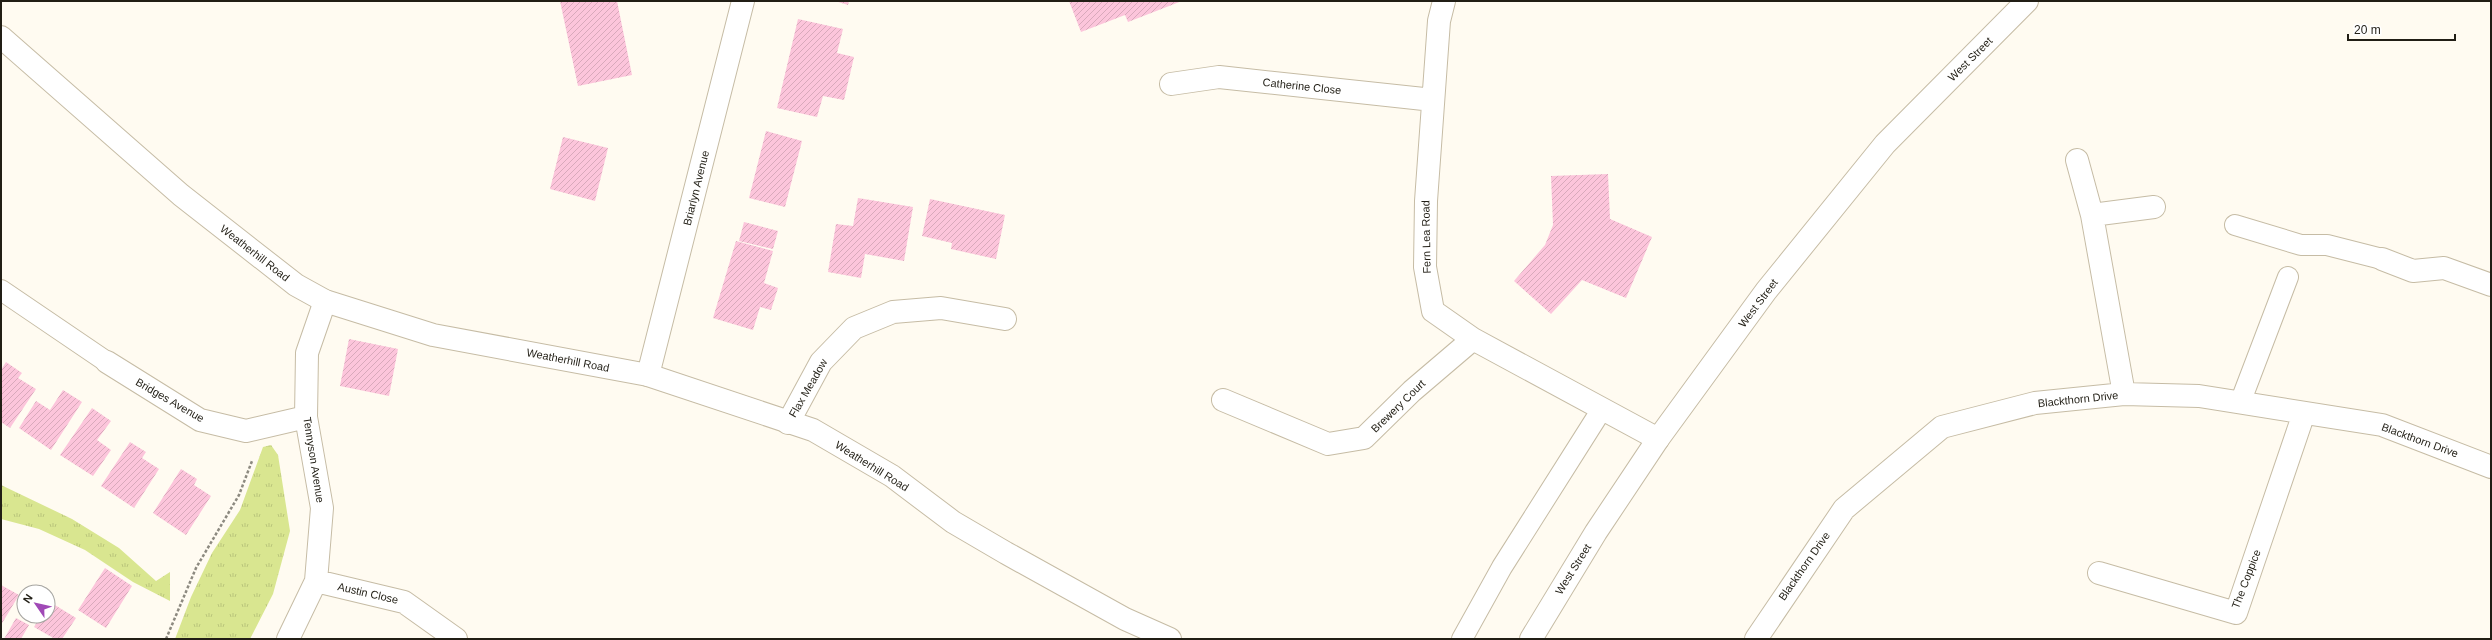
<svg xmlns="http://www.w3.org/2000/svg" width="2492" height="640" font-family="Helvetica,sans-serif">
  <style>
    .grass { fill: url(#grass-tufts) }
    .building { fill: url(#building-hatch) }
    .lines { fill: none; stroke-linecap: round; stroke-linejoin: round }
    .service-casing { stroke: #c6bca5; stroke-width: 22 }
    .minor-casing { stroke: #c6bca5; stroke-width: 24 }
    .tertiary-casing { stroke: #c6bca5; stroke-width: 24 }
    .path { stroke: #8d8a80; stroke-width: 2.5; stroke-dasharray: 3 2; stroke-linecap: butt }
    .service { stroke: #fff; stroke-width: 20 }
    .minor { stroke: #fff; stroke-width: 22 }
    .tertiary { stroke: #fff; stroke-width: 22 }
    .labels { text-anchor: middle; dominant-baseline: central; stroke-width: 3; stroke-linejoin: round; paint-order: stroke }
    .street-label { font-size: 11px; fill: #211e15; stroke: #fff }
  </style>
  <defs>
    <pattern id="grass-tufts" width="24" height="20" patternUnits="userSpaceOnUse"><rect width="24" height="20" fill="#d9e690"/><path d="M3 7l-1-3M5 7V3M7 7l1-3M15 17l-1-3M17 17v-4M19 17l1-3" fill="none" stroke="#bac57b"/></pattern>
    <pattern id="building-hatch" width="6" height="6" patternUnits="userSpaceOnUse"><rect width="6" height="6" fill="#fcc5db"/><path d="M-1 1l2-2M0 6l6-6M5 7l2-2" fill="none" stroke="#d8a9bb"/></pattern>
  </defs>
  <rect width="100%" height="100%" fill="#fffbf1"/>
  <path class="grass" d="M271 445 278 455 290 531 273 594 250 639H175L191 597 212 553 240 510 263 447Z
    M1 485 72 519 119 548 156 581 170 572V601L133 582 85 550 39 529 1 519Z"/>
  <path class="building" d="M560 1H617L632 75 578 86Z
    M835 1H849L848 5Z
    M1069 1H1182L1128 22 1125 15 1081 32Z
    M798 19 843 29 837 53 854 57 844 100 823 96 817 117 777 108Z
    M766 131 802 141 785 207 749 198Z
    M563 137 608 148 595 201 550 189Z
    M1608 174 1610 219 1652 237 1626 298 1582 280 1551 314 1514 281 1545 245 1553 225 1551 176Z
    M858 198 913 207 904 261 865 254 861 278 828 272 836 224 853 226Z
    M930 199 1005 215 996 259 951 249 952 243 922 236Z
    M744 222 778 231 773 249 739 241Z
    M736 241 773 251 764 283 778 288 771 310 760 307 753 330 713 318Z
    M349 339 398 349 389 396 340 386Z
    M6 362 22 373 18 378 36 389 10 428 1 422V370Z
    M63 390 82 402 51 450 19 428 36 401 50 410Z
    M92 408 111 421 97 440 111 450 93 476 60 455Z
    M130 442 146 452 142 458 159 469 134 508 101 486Z
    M181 469 197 479 194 485 211 496 186 535 153 513Z
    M105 568 132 586 106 628 78 610Z
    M1 585 19 595 1 625Z
    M50 602 76 618 62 639H55L34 627 41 616H48Z
    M16 618 29 625 21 639H4Z"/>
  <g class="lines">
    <g class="service-casing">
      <path id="service" d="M2235 225 2301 245H2327L2382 259
        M1 290 107 362
        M2240 403 2288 277
        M1462 639 1502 567 1602 409"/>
    </g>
    <g class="minor-casing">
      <path id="minor" d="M1444 1 1439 21 1426 201 1425 267 1433 311 1473 339 1658 439
        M1171 84 1219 77 1433 100
        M2077 160 2092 215 2124 394
        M2092 215 2154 207
        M2382 259 2413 271 2444 268 2491 285
        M107 362 200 420 246 431 306 417
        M648 375 743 1
        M1223 400 1328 444 1364 438 1412 391 1473 339
        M788 423 821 362 854 328 893 312 941 308 1005 319
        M2099 573 2236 613 2304 413
        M316 581 404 602 456 639
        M288 639 316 581 322 508 306 417 307 353 325 301
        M1756 639 1844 509 1942 427 2035 403 2124 394 2199 396 2382 425 2491 467"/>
    </g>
    <g class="tertiary-casing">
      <path id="tertiary" d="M1 37 181 195 296 285 325 301 433 335 648 375 813 430 892 476 953 522 1006 553 1125 619 1170 639
        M1531 639 1596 532 1658 439 1766 291 1885 144 2027 1"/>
    </g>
    <path class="path" d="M166 639 196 568 239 495 252 461"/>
    <use href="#service" class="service"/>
    <use href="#minor" class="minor"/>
    <use href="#tertiary" class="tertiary"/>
  </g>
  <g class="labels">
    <g class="street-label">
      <text transform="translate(1970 59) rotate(-45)">West Street</text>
      <text transform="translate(1302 86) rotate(6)">Catherine Close</text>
      <text transform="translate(696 188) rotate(-76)">Briarlyn Avenue</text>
      <text transform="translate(1426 237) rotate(-91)">Fern Lea Road</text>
      <text transform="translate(255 253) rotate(38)">Weatherhill Road</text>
      <text transform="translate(1758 303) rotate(-53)">West Street</text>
      <text transform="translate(568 360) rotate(11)">Weatherhill Road</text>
      <text transform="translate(808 388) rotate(-60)">Flax Meadow</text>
      <text transform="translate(2078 399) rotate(-6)">Blackthorn Drive</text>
      <text transform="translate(170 400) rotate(30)">Bridges Avenue</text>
      <text transform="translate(1398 406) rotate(-44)">Brewery Court</text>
      <text transform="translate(2420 440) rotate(20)">Blackthorn Drive</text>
      <text transform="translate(314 460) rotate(81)">Tennyson Avenue</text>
      <text transform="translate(872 466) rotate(32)">Weatherhill Road</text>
      <text transform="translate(1804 566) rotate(-55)">Blackthorn Drive</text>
      <text transform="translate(1573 569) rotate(-58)">West Street</text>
      <text transform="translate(2246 579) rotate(-69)">The Coppice</text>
      <text transform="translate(368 593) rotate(13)">Austin Close</text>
    </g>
  </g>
  <rect width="2492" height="640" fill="none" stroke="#211e15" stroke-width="4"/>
  <g transform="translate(36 604) rotate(304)"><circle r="19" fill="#ffffff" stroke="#a6a5a1"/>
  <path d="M0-3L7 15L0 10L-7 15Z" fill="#a049b6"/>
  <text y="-6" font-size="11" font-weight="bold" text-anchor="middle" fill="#211e15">N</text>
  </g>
  <path d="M2348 34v6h107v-6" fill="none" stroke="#211e15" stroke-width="2"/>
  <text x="2354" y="34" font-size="12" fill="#211e15" stroke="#ffffff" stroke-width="3" paint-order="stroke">20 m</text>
</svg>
